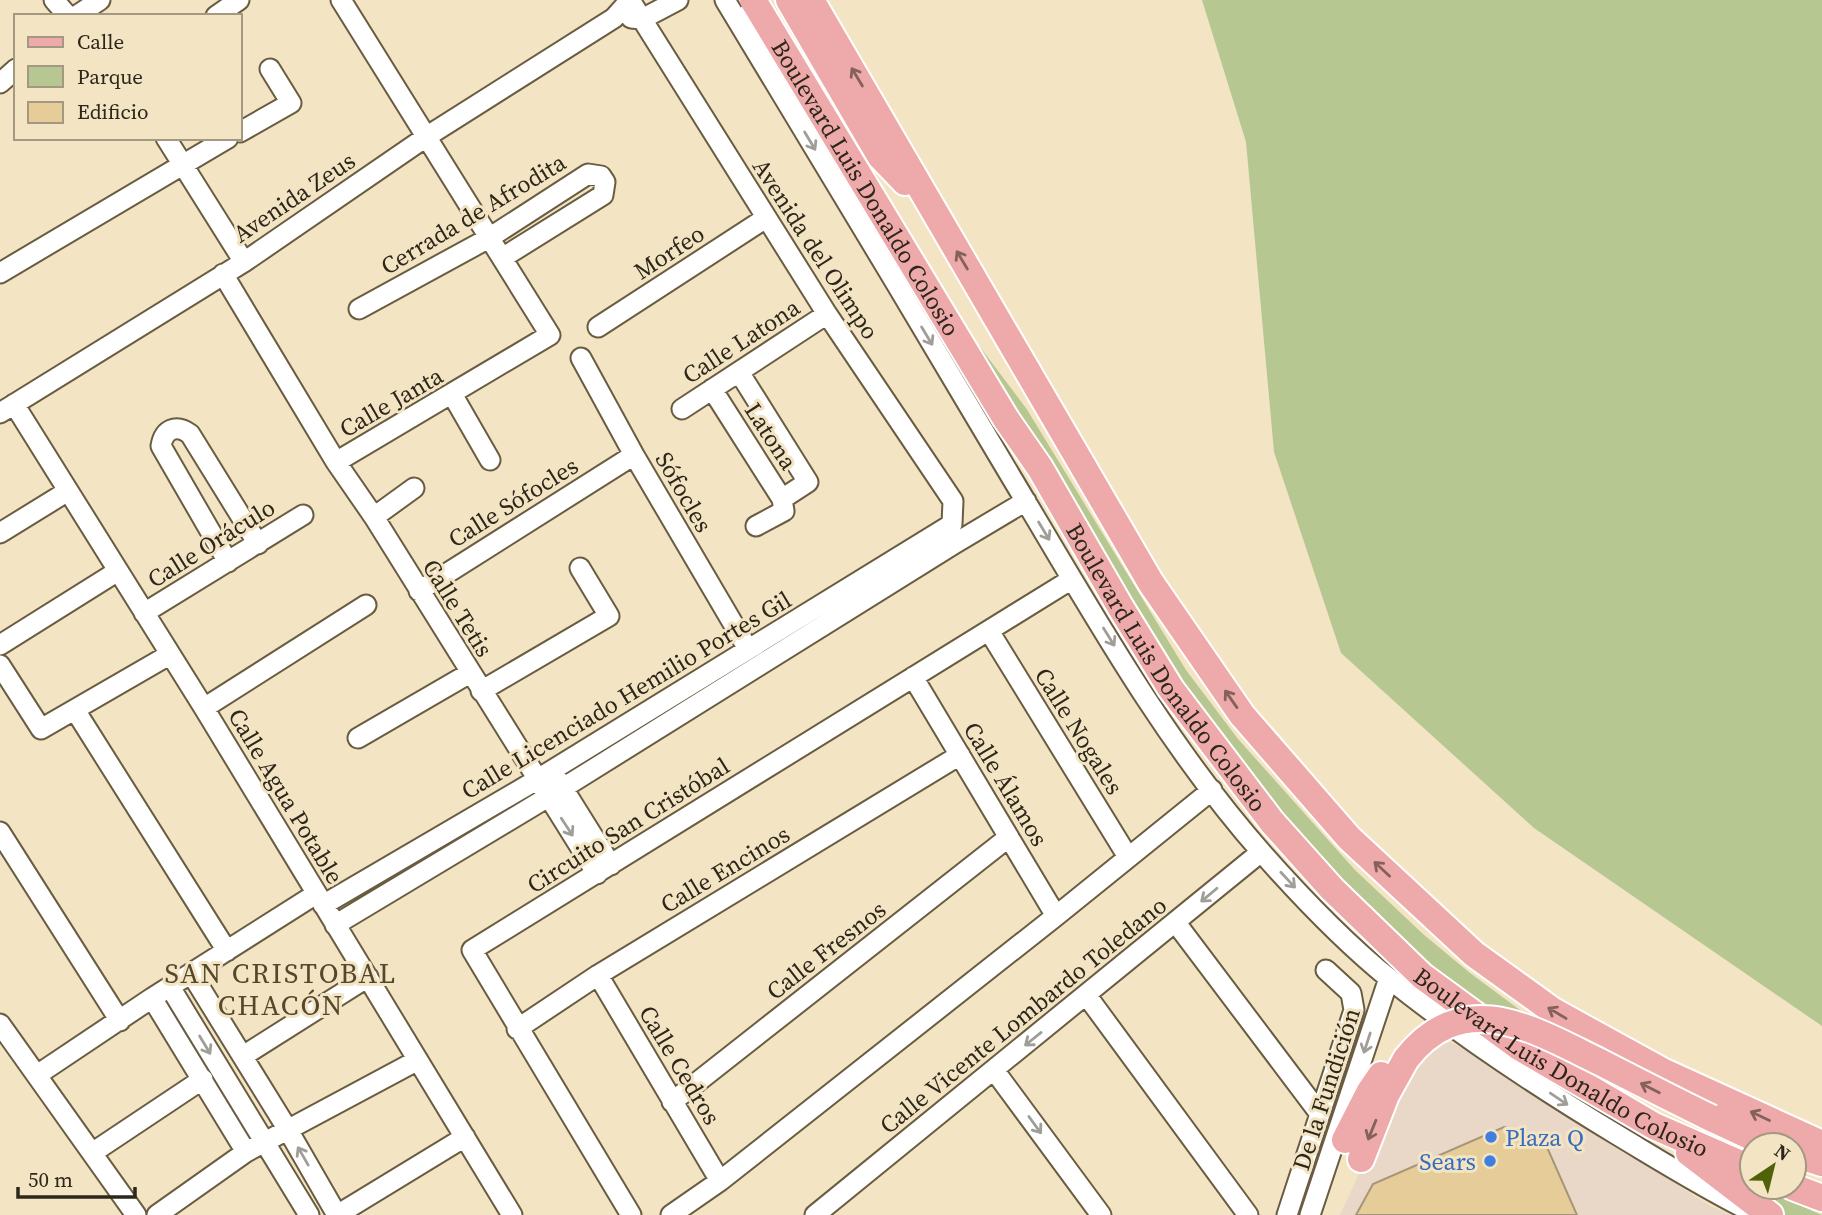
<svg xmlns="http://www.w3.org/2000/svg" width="1822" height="1215" font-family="'Source Serif 4',serif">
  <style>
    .commercial { fill: #e9d8c7 }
    .green { fill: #b7c792 }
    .building { fill: #e5cc98; stroke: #a59678; stroke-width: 2 }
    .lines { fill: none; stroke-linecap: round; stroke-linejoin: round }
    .minor-casing { stroke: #695c40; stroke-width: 23 }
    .major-casing { stroke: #fff; stroke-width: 30 }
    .minor { stroke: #fff; stroke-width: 19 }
    .major { stroke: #eea9aa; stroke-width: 26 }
    .major-bridge-casing { stroke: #fff; stroke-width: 30; stroke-linecap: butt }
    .major-bridge { stroke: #eea9aa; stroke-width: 26 }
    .oneway { stroke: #84625b }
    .oneway2 { stroke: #a09e98 }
    .shop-dot { fill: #3f7fe0; stroke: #f3e4c4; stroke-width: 2.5 }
    .labels { text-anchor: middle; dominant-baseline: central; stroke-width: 6; stroke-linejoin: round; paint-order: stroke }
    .street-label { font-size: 24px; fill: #2d271b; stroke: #f3e4c4 }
    .shop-label { font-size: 24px; fill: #366cbe; stroke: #f3e4c4; text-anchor: start }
    .quarter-label { font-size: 28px; letter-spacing: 2px; fill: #54472b; stroke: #f3e4c4 }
  </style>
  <rect width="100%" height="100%" fill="#f3e4c4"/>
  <path class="commercial" d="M1439 1037 1474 1053 1710 1206 1732 1215H1340L1412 1059Z"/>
  <path class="green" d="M1202 0H1822V1026L1534 828 1341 653 1274 452 1246 142Z
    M971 335 1026 408 1186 670 1238 739 1355 870 1423 934 1470 973 1524 1013 1482 1007 1415 957 1340 884 1224 750 968 338Z
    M1722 1170 1752 1184V1187H1759L1822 1215H1784Z"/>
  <path class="building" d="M1504 1127 1543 1138 1577 1215H1356L1373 1184Z"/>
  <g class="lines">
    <g class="minor-casing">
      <path id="minor" d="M54 0 68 16
        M725 0C821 158 916 316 1010 475 1088 605 1163 741 1263 854 1302 898 1345 943 1391 980 1463 1038 1541 1089 1619 1136 1664 1163 1707 1190 1754 1213
        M76 16 100 0
        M216 16 239 0
        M631 18 642 19 678 0
        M0 83 16 69
        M240 132 291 103 270 69
        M166 138 244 262
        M0 273 228 138
        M223 274 336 462 374 517 597 874
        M359 309 489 238 588 174 601 176 605 182 603 195 502 258
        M598 327 766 218
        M581 358 634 455 748 649
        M739 372 808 482 782 499
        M712 389 782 499 784 511 756 526
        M452 394 490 460
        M14 404 204 708 512 1215
        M682 409 827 314
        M0 413 244 262 426 137 614 18 630 0
        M336 462 550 335 341 0
        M374 517 414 488
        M0 533 68 491
        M228 562 161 446C164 429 176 424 190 434L258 544
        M419 591 634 455
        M144 613 303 515
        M989 631 1128 857
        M0 645 118 571
        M0 665 41 729 169 655
        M913 677 1056 916
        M481 691 609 616 580 568
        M204 708 366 605
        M75 710 227 951
        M358 738 470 673
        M556 777 611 865
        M0 832 120 1021
        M323 905 528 785 952 524 953 501 827 314 630 0
        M1176 923 1320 1114
        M335 925 563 788 954 544 1026 501
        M191 973 288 1130 337 1215
        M598 975 720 1181
        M170 987 309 1215
        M1087 996 1248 1215
        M152 998 246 1152
        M0 1024 136 1215
        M517 1029 598 975 960 755
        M243 1056 368 977
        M994 1070 1101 1215
        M37 1075 152 998 316 894
        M672 1102 1009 837
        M92 1153 203 1079
        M157 1215 246 1152 418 1060
        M337 1215 465 1137
        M631 1215 472 950 1072 579
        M671 1215 720 1181 1056 916 1212 790
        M815 1215 1261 852
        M1287 1215 1354 1010 1351 993 1326 970
        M1310 1215 1389 978"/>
    </g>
    <g class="major-casing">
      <g id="major">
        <path d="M789 0 880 156 905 182"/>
        <path d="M811 0 1151 583 1242 715 1349 838 1474 954 1553 1011 1662 1071 1822 1144"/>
        <path id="s1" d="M1006 419 1040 468 1121 608 1171 689 1272 822 1332 889 1422 976 1519 1047 1654 1126 1752 1169"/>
        <path d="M1711 1118 1769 1145"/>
        <path d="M1345 1140 1370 1091 1381 1075"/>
        <path d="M1689 1153 1770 1215"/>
        <path d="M1794 1154 1822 1163"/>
        <path d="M1361 1159 1386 1095 1406 1059"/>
        <path d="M1793 1187 1822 1198"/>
      </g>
    </g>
    <use href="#minor" class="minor"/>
    <use href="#major" class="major"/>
    <g class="major-bridge-casing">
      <g id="major-bridge">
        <path id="s2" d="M753 0 1006 419"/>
        <path d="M1406 1059C1464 985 1534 1030 1600 1062 1637 1081 1674 1100 1711 1118"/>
      </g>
    </g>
    <use href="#major-bridge" class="major-bridge"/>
  </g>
  <defs><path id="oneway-shaft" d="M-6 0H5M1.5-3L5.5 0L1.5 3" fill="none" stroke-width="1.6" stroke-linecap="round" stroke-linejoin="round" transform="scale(1.75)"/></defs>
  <g class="oneway">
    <use href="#oneway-shaft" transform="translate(857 77) rotate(-121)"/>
    <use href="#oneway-shaft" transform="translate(962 260) rotate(-121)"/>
    <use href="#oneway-shaft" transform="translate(1231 699) rotate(-125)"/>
    <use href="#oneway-shaft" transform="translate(1382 869) rotate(-137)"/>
    <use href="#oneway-shaft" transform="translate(1557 1013) rotate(-149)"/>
    <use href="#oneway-shaft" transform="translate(1650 1088) rotate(-153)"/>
    <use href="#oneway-shaft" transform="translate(1760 1116) rotate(-155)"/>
    <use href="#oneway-shaft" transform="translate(1372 1130) rotate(112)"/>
  </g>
  <g class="oneway2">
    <use href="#oneway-shaft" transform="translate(810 141) rotate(59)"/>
    <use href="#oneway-shaft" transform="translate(927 336) rotate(59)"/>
    <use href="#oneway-shaft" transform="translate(1044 531) rotate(59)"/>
    <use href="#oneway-shaft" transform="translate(1109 637) rotate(58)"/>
    <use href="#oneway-shaft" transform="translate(567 827) rotate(57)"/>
    <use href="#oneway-shaft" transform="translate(1288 880) rotate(47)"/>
    <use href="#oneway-shaft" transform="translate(1209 895) rotate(140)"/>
    <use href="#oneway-shaft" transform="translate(1033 1039) rotate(141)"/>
    <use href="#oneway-shaft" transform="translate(1367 1043) rotate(108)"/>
    <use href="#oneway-shaft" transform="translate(205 1045) rotate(59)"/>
    <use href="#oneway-shaft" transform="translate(1559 1099) rotate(34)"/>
    <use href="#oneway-shaft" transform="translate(1035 1125) rotate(54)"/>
    <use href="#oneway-shaft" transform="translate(303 1156) rotate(-120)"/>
  </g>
  <g class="shop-dot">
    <circle cx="1491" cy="1137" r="7"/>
    <circle cx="1490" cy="1161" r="7"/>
  </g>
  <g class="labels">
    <g class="street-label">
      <text stroke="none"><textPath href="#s2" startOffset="219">Boulevard Luis Donaldo Colosio</textPath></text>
      <text transform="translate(294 197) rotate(-34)">Avenida Zeus</text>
      <text transform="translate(473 214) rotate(-31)">Cerrada de Afrodita</text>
      <text transform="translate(816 249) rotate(57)">Avenida del Olimpo</text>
      <text transform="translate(669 252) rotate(-33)">Morfeo</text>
      <text transform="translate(741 341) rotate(-33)">Calle Latona</text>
      <text transform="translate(391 402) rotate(-30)">Calle Janta</text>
      <text transform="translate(771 436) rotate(57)">Latona</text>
      <text transform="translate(684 492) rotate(60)">Sófocles</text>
      <text transform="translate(513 502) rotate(-32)">Calle Sófocles</text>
      <text transform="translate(211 543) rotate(-32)">Calle Oráculo</text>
      <text transform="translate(458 608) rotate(58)">Calle Tetis</text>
      <text stroke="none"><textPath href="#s1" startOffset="296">Boulevard Luis Donaldo Colosio</textPath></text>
      <text transform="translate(626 695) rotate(-31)">Calle Licenciado Hemilio Portes Gil</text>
      <text transform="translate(1079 731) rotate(58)">Calle Nogales</text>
      <text transform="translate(1006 784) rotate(59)">Calle Álamos</text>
      <text transform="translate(286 796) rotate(59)">Calle Agua Potable</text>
      <text transform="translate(628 825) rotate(-32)">Circuito San Cristóbal</text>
      <text transform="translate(725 869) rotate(-31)">Calle Encinos</text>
      <text transform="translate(826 950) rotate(-38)">Calle Fresnos</text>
      <text transform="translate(1023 1015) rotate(-39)">Calle Vicente Lombardo Toledano</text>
      <text stroke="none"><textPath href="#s1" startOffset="863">Boulevard Luis Donaldo Colosio</textPath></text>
      <text transform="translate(680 1065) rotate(59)">Calle Cedros</text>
      <text transform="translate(1326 1089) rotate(-72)">De la Fundición</text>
    </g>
    <g class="shop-label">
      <text x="1505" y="1137">Plaza Q</text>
      <text x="1476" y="1161" text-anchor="end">Sears</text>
    </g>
    <g class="quarter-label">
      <text x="281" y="973">SAN CRISTOBAL<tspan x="281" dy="32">CHACÓN</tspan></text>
    </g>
  </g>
  <rect x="14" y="14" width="228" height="126" fill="#f3e4c4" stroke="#a49880" stroke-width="2"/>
  <rect x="28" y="37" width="35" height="10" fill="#eea9aa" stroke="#a49880" stroke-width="2"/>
  <text x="77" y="49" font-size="21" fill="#2d271b">Calle</text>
  <rect x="28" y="66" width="35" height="21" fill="#b7c792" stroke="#a49880" stroke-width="2"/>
  <text x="77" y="84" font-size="21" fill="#2d271b">Parque</text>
  <rect x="28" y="102" width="35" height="21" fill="#e5cc98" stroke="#a49880" stroke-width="2"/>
  <text x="77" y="119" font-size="21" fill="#2d271b">Edificio</text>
  <g transform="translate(1773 1166) rotate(35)"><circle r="33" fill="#f3e4c4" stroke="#a49880" stroke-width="2"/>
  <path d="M0-5L12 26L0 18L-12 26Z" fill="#506208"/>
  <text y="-10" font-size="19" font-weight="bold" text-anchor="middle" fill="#2d271b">N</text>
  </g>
  <path d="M18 1187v10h117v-10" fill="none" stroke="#2d271b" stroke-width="3.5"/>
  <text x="28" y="1187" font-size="21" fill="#2d271b" stroke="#f3e4c4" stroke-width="5" paint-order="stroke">50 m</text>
</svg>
